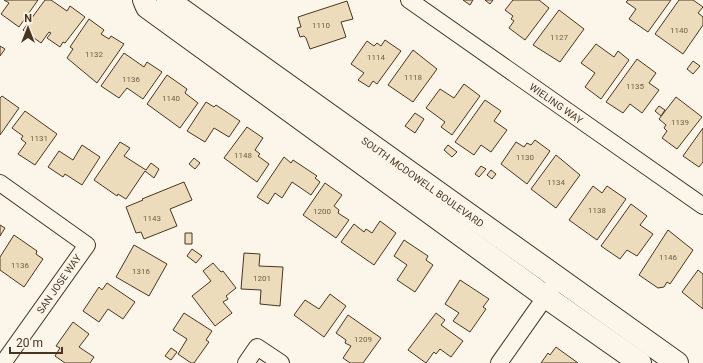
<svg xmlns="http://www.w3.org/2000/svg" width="703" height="363" font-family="Roboto,sans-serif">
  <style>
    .building { fill: #ecdcbc; stroke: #4a3520 }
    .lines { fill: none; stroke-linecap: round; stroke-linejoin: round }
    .street-casing { stroke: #4a3520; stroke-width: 18 }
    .secondary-casing { stroke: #4a3520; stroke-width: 24 }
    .street { stroke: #fbf6e9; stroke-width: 16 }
    .secondary { stroke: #fbf6e9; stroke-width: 22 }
    .labels { text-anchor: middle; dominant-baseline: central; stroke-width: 3; stroke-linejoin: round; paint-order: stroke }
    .number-label { font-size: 8px; fill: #725f47 }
    .street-label { font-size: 10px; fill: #4a3520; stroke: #fbf6e9 }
  </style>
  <rect width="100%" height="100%" fill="#fbf6e9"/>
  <path class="building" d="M4 0H38L19 27 1 14 9 3Z
    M45 0H51L67 11 70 6 85 17 65 43 63 42 60 47 47 38 51 33 49 32 41 43 23 30Z
    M463 0H473L470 5Z
    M485 0H493L490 4Z
    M513 0H539L549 8 525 40 509 28 514 21 511 19 513 16 505 10Z
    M628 0H671L648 32 629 19 636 9 626 2Z
    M679 0H693L703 7 698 13 703 17V25L683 54 655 34Z
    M347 1 353 19 341 22 346 37 310 49 306 38 304 36 300 37 297 28 301 27 298 17Z
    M559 10 584 29 560 62 533 45Z
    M89 19 104 30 101 34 109 39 111 36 124 44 97 83 67 58 73 49 70 47Z
    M385 40 401 51 377 84 373 81 369 87 358 80 364 73 351 64 367 41 374 46 377 43 381 46Z
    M596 44 614 57 618 51 629 60 601 99 585 87 595 73 581 63Z
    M0 46 5 49 0 56Z
    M413 50 437 69 413 102 388 85Z
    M124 53 144 67 147 62 162 72 143 99 127 88 119 98 101 86Z
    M637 59 656 73 649 83 659 90 642 113 630 104 623 113 606 102Z
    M693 61 700 66 693 74 687 69Z
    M167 75 187 89 185 93 198 103 180 128 147 104Z
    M464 84 480 96 452 135 441 127 445 122 426 108 440 89 454 98Z
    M2 96 19 108 0 135V98Z
    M676 97 702 117 677 149 662 138 667 131 664 128 666 125 659 119Z
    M485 100 501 111 494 121 507 130 491 152 481 145 474 155 455 142Z
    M206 102 214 107 216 105 240 121 229 137 214 128 205 142 187 131Z
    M659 106 665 110 661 116 655 111Z
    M25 111 57 134 35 165 18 154 26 143 21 139 23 136 12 128Z
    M415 113 424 119 415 133 405 126Z
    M247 127 263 138 255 150 260 154 258 156 269 164 257 182 224 158Z
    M703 128V162L699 167 683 156Z
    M535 140 550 151 527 184 501 164 516 142 524 147 527 143 531 145Z
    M120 142 130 148 124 156 146 170 151 163 159 169 154 178 145 171 126 199 118 194 117 196 94 180Z
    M82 145 100 157 82 185 65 174 63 177 48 167 59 151 73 160Z
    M448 145 457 152 452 157 444 150Z
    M556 155 580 175 556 208 531 189Z
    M284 157 291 163 293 160 317 176 315 178 320 182 311 195 292 182 282 198 275 193 268 204 257 197Z
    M194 158 200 163 195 169 189 164Z
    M481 166 486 169 479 177 475 174Z
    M491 170 496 174 492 179 487 175Z
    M184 182 192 200 170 209 177 226 144 239 141 232 136 233 126 207 143 200 142 199Z
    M325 183 342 195 334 206 339 210 338 213 349 220 336 238 303 215Z
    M593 186 602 193 607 186 626 199 597 240 569 220Z
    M631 204 647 216 640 225 653 234 637 256 627 250 620 259 601 246Z
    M380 221 396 233 374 265 341 242 354 224 364 232 366 229 372 233Z
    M0 225 5 228 0 236Z
    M668 230 693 250 670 284 667 282 664 287 658 288 639 275Z
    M185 233H192V244H185Z
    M14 235 37 251 36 254 43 259 24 287 0 270V257Z
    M404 240 428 256 426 260 433 265 415 292 397 280 407 265 394 256Z
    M134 245 167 264 149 296 116 277Z
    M192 249 202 256 196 263 187 256Z
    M244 253 260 254 259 266 283 267 280 306 260 304 261 290 241 289Z
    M213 263 221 272 223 271 236 288 226 296 228 299 223 302 232 313 215 326 192 296 211 281 203 271Z
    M698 270 703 274V309L682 292Z
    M460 280 489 299 483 307 486 309 470 332 453 321 459 313 445 304Z
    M107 283 135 302 123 319 108 309 99 322 83 311 99 287 102 290Z
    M330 294 346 306 324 337 294 315 305 300 319 309Z
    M184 313 212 331 206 340 209 342 194 363H191L178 354 187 339 173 330Z
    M436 313 445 320 441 325 463 341 451 357 440 349 436 354 434 352 426 363 408 350Z
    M348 315 381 338 363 363H350L343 358 351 346 345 343 346 340 336 333Z
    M73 322 89 334 79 347 94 357 90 363H65L55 356 60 348 56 346Z
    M556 347 560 350 578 363H541L548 353 550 355Z
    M171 348 177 352 171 360 165 356Z"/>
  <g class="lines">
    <g class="street-casing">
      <g id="street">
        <path id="s1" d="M409 0 703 206"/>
        <path d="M0 183 87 245 3 363"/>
        <path d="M246 363 257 347 281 363"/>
        <path d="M499 363 558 279"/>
      </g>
    </g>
    <g class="secondary-casing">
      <g id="secondary">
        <path d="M144 0 147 7 546 297 640 363"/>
        <path id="s2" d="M168 0 677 363"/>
      </g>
    </g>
    <use href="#street" class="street"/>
    <use href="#secondary" class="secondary"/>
  </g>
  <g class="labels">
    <g class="number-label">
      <text x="321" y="25">1110</text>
      <text x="679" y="30">1140</text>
      <text x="559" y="37">1127</text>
      <text x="94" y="54">1132</text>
      <text x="376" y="57">1114</text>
      <text x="413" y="77">1118</text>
      <text x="131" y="79">1136</text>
      <text x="635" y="86">1135</text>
      <text x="171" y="98">1140</text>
      <text x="680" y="122">1139</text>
      <text x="39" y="138">1131</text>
      <text x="243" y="155">1148</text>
      <text x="525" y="157">1130</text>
      <text x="556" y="182">1134</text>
      <text x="597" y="210">1138</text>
      <text x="322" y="211">1200</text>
      <text x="152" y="218">1143</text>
      <text x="668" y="257">1146</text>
      <text x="20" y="265">1136</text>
      <text x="141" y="271">1316</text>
      <text x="262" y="278">1201</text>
      <text x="363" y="339">1209</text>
    </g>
    <g class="street-label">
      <text stroke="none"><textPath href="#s1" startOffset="180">WIELING WAY</textPath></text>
      <text stroke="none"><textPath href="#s2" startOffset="313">SOUTH MCDOWELL BOULEVARD</textPath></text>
      <text transform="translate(59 284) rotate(-55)">SAN JOSE WAY</text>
    </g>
  </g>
  <g transform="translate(28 28)" stroke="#fbf6e9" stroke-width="3" paint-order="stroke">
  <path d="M0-3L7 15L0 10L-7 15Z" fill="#4a3520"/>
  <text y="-6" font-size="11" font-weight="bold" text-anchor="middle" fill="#4a3520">N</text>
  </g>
  <path d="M10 347v6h52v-6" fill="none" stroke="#4a3520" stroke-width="2"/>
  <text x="16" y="347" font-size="12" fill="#4a3520" stroke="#fbf6e9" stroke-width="3" paint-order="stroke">20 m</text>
</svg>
